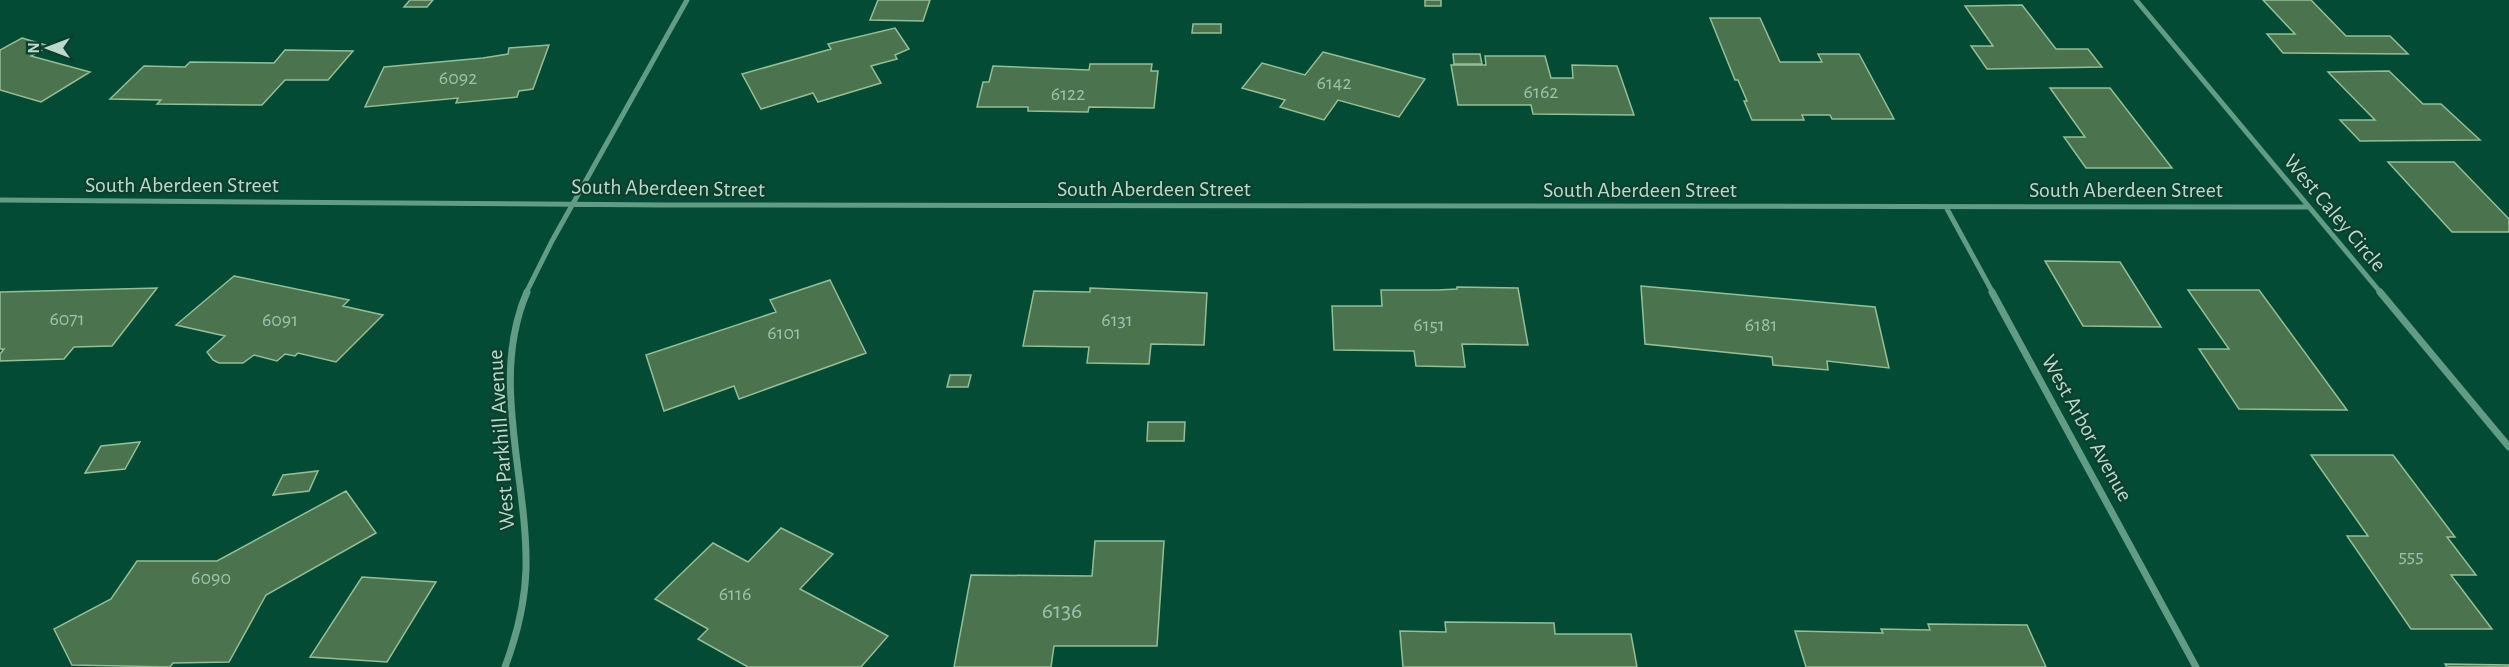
<svg xmlns="http://www.w3.org/2000/svg" width="2509" height="667" font-family="'Alegreya Sans',sans-serif">
  <style>
    .building { fill: #4b744e; stroke: #94bf96; stroke-width: 1.5 }
    .lines { fill: none; stroke-linecap: round; stroke-linejoin: round }
    .minor-far1 { stroke: #629c84; stroke-width: 5 }
    .minor { stroke: #629c84; stroke-width: 7 }
    .labels { text-anchor: middle; dominant-baseline: central; stroke-width: 4.5; stroke-linejoin: round; paint-order: stroke }
    .number-label { font-size: 20px; fill: #a0c0ac }
    .street-label { font-size: 22px; fill: #bcdacc; stroke: #0d3e2e }
    .near-number-label { font-size: 24px; fill: #a0c0ac }
  </style>
  <rect width="100%" height="100%" fill="#044b36"/>
  <path class="building" d="M410 0H433L427 7H404Z
    M878 0H930L923 21 870 20Z
    M1425 0H1441V6H1425Z
    M2263 0H2311L2346 36H2390L2408 54 2283 53 2267 34H2295Z
    M2022 5 2056 49H2088L2102 67 1987 69 1971 46H1993L1965 6Z
    M1710 18H1760L1780 62H1822L1818 54H1859L1894 119H1832L1830 115H1802L1804 120H1752L1744 101H1747L1738 80H1735Z
    M1193 24H1221V33H1192Z
    M895 28 909 49 895 55 897 59 871 66 881 83 818 102 813 93 761 109 742 74 831 49 828 44Z
    M22 38 49 46 31 56 90 72 41 102 0 90V50Z
    M549 45 533 89 519 91 517 97 456 103 458 98 365 107 384 67 483 58 508 54 509 48Z
    M285 50 353 51 328 80H285L262 105 157 104 161 100 110 99 144 66 185 67 190 62 274 63Z
    M1323 52 1425 79 1399 117 1338 100 1324 120 1280 107 1285 100 1242 88 1262 63 1305 75Z
    M1453 54H1480L1482 64H1454Z
    M1485 56H1545L1551 78H1573L1572 65 1617 66 1634 115 1533 114 1531 105H1458L1451 65H1486Z
    M1090 64H1152L1151 71H1158L1154 108 1089 107 1088 112 1028 111V107H977L983 82H989L993 66 1089 70Z
    M2389 71 2423 104H2441L2480 140 2360 141 2340 120H2375L2328 72Z
    M2050 88H2110L2172 168H2086L2064 137H2085Z
    M2388 162H2454L2509 219V232H2452Z
    M2045 261 2120 262 2161 327 2083 326Z
    M234 276 349 300 343 306 383 315 336 362 298 353 295 356 285 354 277 361 254 355 243 363H219L213 360 207 352 225 336 176 325Z
    M830 280 866 353 739 399 734 386 664 411 646 355 776 312 770 300Z
    M1641 286 1875 307 1889 368 1827 361 1828 370 1773 365 1772 357 1645 344Z
    M1457 287 1518 288 1528 345 1462 344 1465 367 1416 366 1414 351 1334 350 1332 306H1382L1381 290H1438L1457 289Z
    M157 288 112 346 74 347 64 359 0 361V354L4 349H0V292Z
    M1090 288 1207 293 1204 345 1151 344 1149 364 1087 363 1089 347 1023 346 1034 291 1090 292Z
    M2188 290H2259L2347 410 2239 409 2199 349H2229Z
    M950 375H971L968 387H947Z
    M1148 422H1185L1184 441H1147Z
    M140 442 125 469 85 473 101 446Z
    M2311 455H2393L2455 537H2447L2476 575H2451L2492 629H2411L2347 536H2368Z
    M318 471 309 491 273 495 283 475Z
    M346 491 376 533 266 595 229 662 173 663 170 667 72 665 54 629 111 599 137 561H217Z
    M781 528 833 554 800 589 888 636 861 667H748L698 639 708 629 655 599 713 543 748 562Z
    M1095 541H1164L1157 646H1054L1051 667H954L971 575 1092 576Z
    M362 577 436 582 387 662 310 657Z
    M1445 622 1554 623 1555 634H1631L1637 667H1403L1400 631 1446 632Z
    M1928 624 2027 625 2046 667H1806L1795 631 1883 633 1881 629 1930 630Z
    M2445 664 2509 665V667H2447Z"/>
  <g class="lines">
    <path class="minor-far1" d="M2136 0 2381 293
      M0 200 664 205 2308 207
      M1946 207 1993 293
      M526 293 552 241 687 0"/>
    <path class="minor" d="M1992 292 2196 667
      M2380 292 2509 447
      M505 667C517 635 525 603 526 569 528 477 489 379 527 292"/>
  </g>
  <g class="labels">
    <g class="number-label">
      <text x="458" y="78">6092</text>
      <text x="1334" y="83">6142</text>
      <text x="1541" y="92">6162</text>
      <text x="1068" y="94">6122</text>
      <text x="67" y="319">6071</text>
      <text x="280" y="320">6091</text>
      <text x="1117" y="320">6131</text>
      <text x="1429" y="325">6151</text>
      <text x="1761" y="325">6181</text>
      <text x="784" y="333">6101</text>
      <text x="2411" y="556">555</text>
      <text x="211" y="578">6090</text>
      <text x="735" y="594">6116</text>
    </g>
    <g class="street-label">
      <text x="182" y="185">South Aberdeen Street</text>
      <text transform="translate(668 188) rotate(1)">South Aberdeen Street</text>
      <text x="1154" y="189">South Aberdeen Street</text>
      <text x="1640" y="190">South Aberdeen Street</text>
      <text x="2126" y="190">South Aberdeen Street</text>
      <text transform="translate(2335 213) rotate(50)">West Caley Circle</text>
      <text transform="translate(2087 428) rotate(61)">West Arbor Avenue</text>
      <text transform="translate(501 440) rotate(-94)">West Parkhill Avenue</text>
    </g>
    <g class="near-number-label">
      <text x="1062" y="611">6136</text>
    </g>
  </g>
  <g transform="translate(48 48) rotate(270)" stroke="#0d3e2e" stroke-width="4.5" paint-order="stroke">
  <path d="M0-4.5L10 22L0 15L-10 22Z" fill="#bcdacc"/>
  <text y="-9" font-size="16" font-weight="bold" text-anchor="middle" fill="#bcdacc">N</text>
  </g>
</svg>
